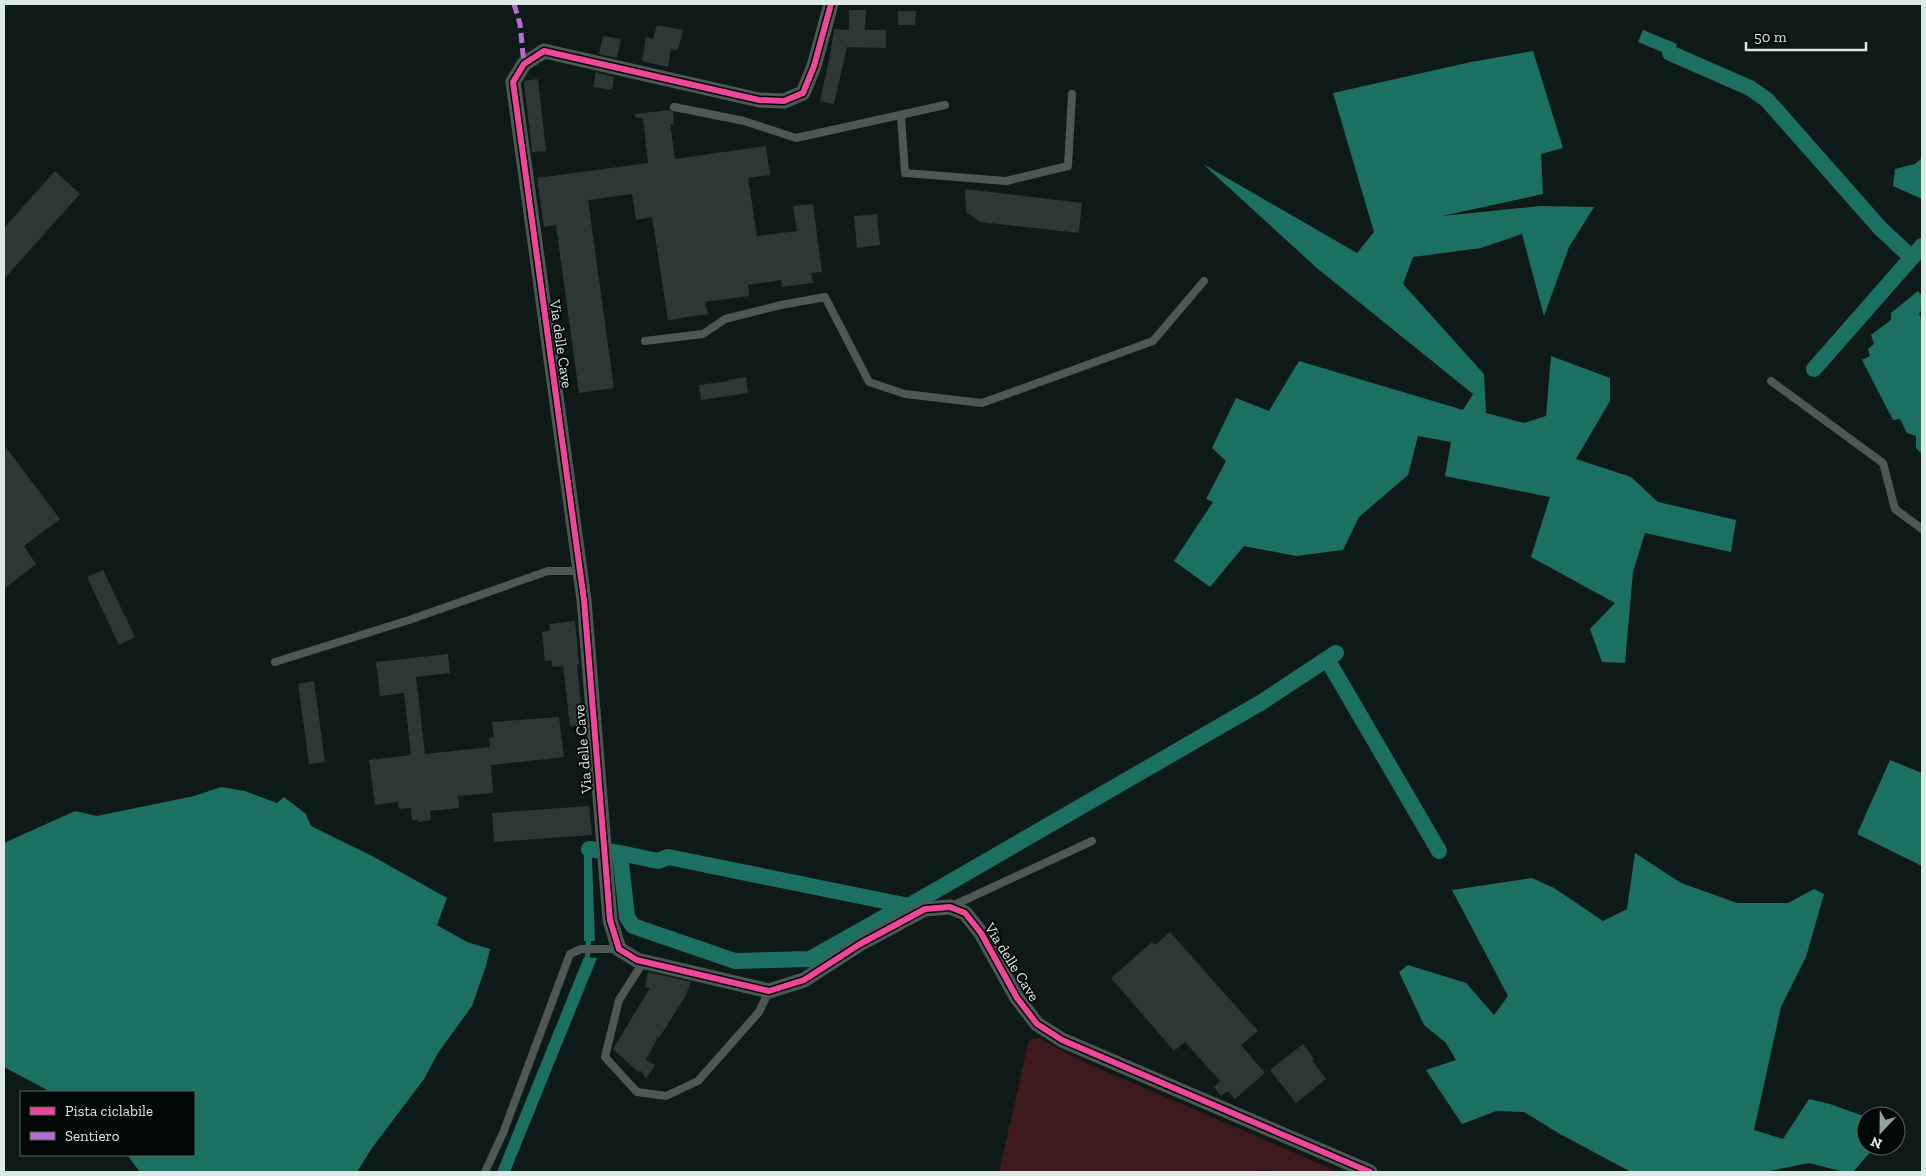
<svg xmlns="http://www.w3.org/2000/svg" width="1926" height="1176" font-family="'Zilla Slab',serif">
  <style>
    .green { fill: #3e1a1d }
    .water { fill: #1c7062 }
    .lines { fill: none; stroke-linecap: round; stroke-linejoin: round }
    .stream { stroke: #1c7062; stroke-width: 5 }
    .canal { stroke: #1c7062; stroke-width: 16 }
    .building { fill: #2d3836 }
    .service { stroke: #4d5754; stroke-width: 8 }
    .minor { stroke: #4d5754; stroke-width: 15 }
    .quiet { stroke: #b36fd0; stroke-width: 5; stroke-dasharray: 10 5; stroke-linecap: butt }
    .cycleway-casing { stroke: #020806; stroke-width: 9 }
    .cycleway { stroke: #ed469a; stroke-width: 6 }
    .labels { text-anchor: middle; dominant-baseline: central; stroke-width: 4; stroke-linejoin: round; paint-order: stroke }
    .street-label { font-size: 15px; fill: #dceae6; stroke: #020806 }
  </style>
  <rect width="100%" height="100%" fill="#0d1a18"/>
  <path class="green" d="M1039 1038 1084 1062 1332 1169 1330 1172H1280L1267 1170 1244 1172H999L1029 1040Z"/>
  <path class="water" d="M1643 30 1677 44 1672 56 1638 42Z
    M1533 51 1563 148 1541 154 1543 194 1442 216 1540 206 1594 207 1569 247 1544 316 1522 234 1481 248 1413 257 1403 284 1484 374 1486 413 1524 423 1546 416 1551 356 1610 378V401L1576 459 1631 477 1658 502 1736 520 1731 552 1645 533 1633 572 1625 663 1602 662 1590 629 1615 603 1531 557 1550 497 1445 476 1451 442 1418 436 1408 475 1359 517 1343 550 1296 556 1244 546 1210 587 1174 561 1213 502 1206 499 1226 461 1212 448 1236 398 1269 411 1299 361 1463 410 1473 394 1318 269 1203 164 1357 253 1374 232 1333 93 1471 62Z
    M1922 158V199L1893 186 1895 169 1915 164Z
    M1918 291 1922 296V309L1919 314 1922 319V454L1916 448V436L1907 433 1900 419 1893 420 1862 360 1870 356 1868 349 1874 344 1871 335 1891 320V313Z
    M1890 760 1922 773V866L1857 834Z
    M221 787 245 791 277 803 284 797 306 814 311 826 372 856 447 898 437 925 467 942 490 949 486 966 472 1006 438 1053 424 1079 372 1148 357 1172H140L127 1155H194V1092H51L4 1067V843L75 811 97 816 194 796Z
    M586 844 593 845 594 849 592 859 595 941H584V847Z
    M1635 853 1681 883 1737 903H1788L1814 889 1824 894 1806 957 1781 1007 1754 1130 1783 1139 1809 1099 1830 1104 1866 1117V1146H1872L1873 1149 1853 1172H1844L1809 1163 1765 1172H1631L1560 1134 1524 1112 1496 1111 1462 1124 1426 1070 1456 1060 1446 1043 1424 1025 1399 972 1408 965 1466 983 1494 1015 1508 996 1452 890 1532 878 1554 888 1603 921 1627 909Z
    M584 957 597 958 510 1172H497Z"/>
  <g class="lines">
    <path class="stream" d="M587 963 589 934"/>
    <path class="canal" d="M1670 53 1750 88 1767 100 1880 228 1911 257
      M1814 369 1922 246
      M1327 659 1439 851
      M589 849 620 853 627 917 633 926 735 961 810 959 890 914 914 903 1262 702 1336 653
      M620 853 658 861 668 857 909 906"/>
  </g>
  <path class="building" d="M849 10H866L865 30H886V48L847 47 834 104 820 101 831 51 834 29 849 30Z
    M898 11H916L915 25H898Z
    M657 25 683 30 678 50 671 49 668 67 642 61 646 37 653 39Z
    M603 36 621 39 617 58 599 54Z
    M596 72 614 77 612 90 593 87Z
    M538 79 546 151 532 152 524 81Z
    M670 110 673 112 674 125 670 124 675 159 766 146 770 175 748 178 757 236 797 231 793 206 813 204 822 272 811 273 813 283 782 287 781 280 748 285 749 296 705 302 708 314 668 320 652 217 636 220 632 194 588 200 614 388 579 393 556 225 544 227 537 178 648 163 643 119 635 117V114Z
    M55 171 80 194 4 279V228Z
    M965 189 1082 203 1079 233 980 222 966 212Z
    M877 214 880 245 857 248 854 216Z
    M746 377 748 393 701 400 699 385 729 381 728 380Z
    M4 445 60 519 24 546 36 564 4 589Z
    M103 570 135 637 119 645 87 577Z
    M575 621 579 664 577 665 583 725 570 726 563 666 552 667V660L545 661 542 632 550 630 549 624Z
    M448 654 450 673 416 677 425 754 490 747 489 738 494 737 492 722 559 717 564 757 491 765 493 793 458 796 459 808 430 811 431 820 418 822V820H412L411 808 399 809 398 802 375 805 369 760 411 755 404 693 380 696 376 662Z
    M314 681 325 762 309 764 298 684Z
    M589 806 592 835 494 842 492 813Z
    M1170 932 1258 1031 1241 1045 1265 1073 1235 1099 1228 1091 1221 1096 1214 1087 1220 1081 1185 1042 1174 1051 1111 978 1152 942 1155 945Z
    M648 972 691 982 685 997 659 1038 658 1037 646 1060 655 1065 646 1079 641 1071 638 1072 613 1049 650 988 645 987Z
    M1303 1044 1314 1059 1312 1060 1326 1079 1296 1103 1270 1070Z"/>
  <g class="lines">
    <path class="service" d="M674 107 744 121 796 138 945 105
      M901 115 905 173 1006 181 1068 166 1072 94
      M645 341 703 334 725 319 781 305 825 297 869 382 905 394 982 403 1153 341 1204 281
      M1771 381 1883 463 1895 509 1922 529
      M275 662 409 620 548 571H580
      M952 906 1092 841
      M644 961 619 1000 605 1057 637 1092 666 1096 698 1081 759 1012 769 991
      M485 1172 503 1133 570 954 581 949H619"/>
    <path class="minor" d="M831 4 814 66 803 93 784 101 759 100 544 51 524 64 513 82 584 600 610 920 619 949 637 960 769 991 804 980 860 944 925 909 950 907 965 913 981 933 1017 998 1037 1024 1062 1040 1370 1172"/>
    <path class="quiet" d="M514 4 520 24 524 64"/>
    <g class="cycleway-casing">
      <path id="cycleway" d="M831 4 814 66 803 93 784 101 759 100 544 51 524 64 513 82 584 600 610 920 619 949 637 960 769 991 804 980 860 944 925 909 950 907 965 913 981 933 1017 998 1037 1024 1062 1040 1370 1172"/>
    </g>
    <use href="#cycleway" class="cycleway"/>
  </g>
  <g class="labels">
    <g class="street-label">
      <text transform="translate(561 344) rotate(82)">Via delle Cave</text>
      <text transform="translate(583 749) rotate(-95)">Via delle Cave</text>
      <text transform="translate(1012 962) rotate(58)">Via delle Cave</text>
    </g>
  </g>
  <rect width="1926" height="1176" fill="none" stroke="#dceae6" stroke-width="10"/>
  <rect x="20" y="1091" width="175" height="65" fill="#020806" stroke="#596260"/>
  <rect x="30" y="1107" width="25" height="8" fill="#ed469a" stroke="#596260"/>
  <text x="65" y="1116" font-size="15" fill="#dceae6">Pista ciclabile</text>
  <rect x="30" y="1132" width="25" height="8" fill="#b36fd0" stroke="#596260"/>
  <text x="65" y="1141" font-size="15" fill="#dceae6">Sentiero</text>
  <g transform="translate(1881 1131) rotate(202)"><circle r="24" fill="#020806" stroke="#596260"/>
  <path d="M0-4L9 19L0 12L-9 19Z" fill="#94a19e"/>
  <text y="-8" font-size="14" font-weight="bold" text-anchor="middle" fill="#dceae6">N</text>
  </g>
  <path d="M1746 42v8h120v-8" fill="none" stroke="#dceae6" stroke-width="2.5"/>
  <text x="1754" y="42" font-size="15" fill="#dceae6" stroke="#020806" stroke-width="4" paint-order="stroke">50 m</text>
</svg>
